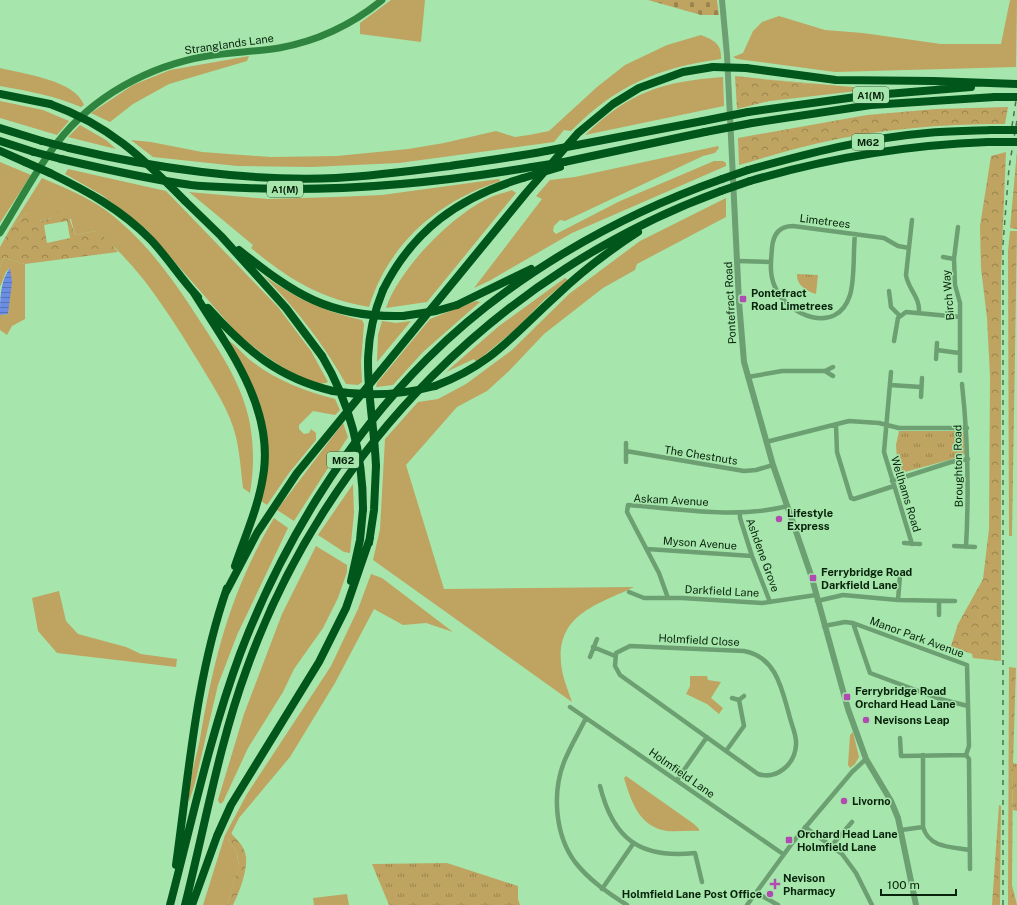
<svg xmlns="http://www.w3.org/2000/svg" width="1017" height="905" font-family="'Public Sans',sans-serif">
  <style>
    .grass { fill: #bfa361 }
    .forest { fill: url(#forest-crowns); fill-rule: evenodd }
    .cemetery { fill: url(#cemetery-stones) }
    .park { fill: url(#park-tufts) }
    .water { fill: url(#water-rules) }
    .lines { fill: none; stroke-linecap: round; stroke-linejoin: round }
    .minor { stroke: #6c9f71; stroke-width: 4.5 }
    .tertiary { stroke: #6c9f71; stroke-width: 6 }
    .secondary { stroke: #2f853f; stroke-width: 7 }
    .motorway { stroke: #01561c; stroke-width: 8 }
    .rail { stroke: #49734e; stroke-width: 1.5; stroke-dasharray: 5 5; stroke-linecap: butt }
    .motorway-bridge { stroke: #01561c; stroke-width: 8 }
    .poi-dot { fill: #b04cb1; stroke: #a6e6ac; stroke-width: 1.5 }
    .labels { text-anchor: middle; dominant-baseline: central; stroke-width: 3; stroke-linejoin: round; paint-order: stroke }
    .shield { fill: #a6e6ac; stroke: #375d3c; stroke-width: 1 }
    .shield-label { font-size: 10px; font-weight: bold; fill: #08220c }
    .street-label { font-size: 11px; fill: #08220c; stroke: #a6e6ac }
    .poi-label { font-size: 11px; font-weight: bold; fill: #08220c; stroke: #a6e6ac; text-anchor: start }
  </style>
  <defs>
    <pattern id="forest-crowns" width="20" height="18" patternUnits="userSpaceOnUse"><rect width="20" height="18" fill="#bfa361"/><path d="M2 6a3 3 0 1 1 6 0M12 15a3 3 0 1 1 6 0" fill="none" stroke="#99844e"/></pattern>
    <pattern id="cemetery-stones" width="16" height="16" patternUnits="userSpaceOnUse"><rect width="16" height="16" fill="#bfa361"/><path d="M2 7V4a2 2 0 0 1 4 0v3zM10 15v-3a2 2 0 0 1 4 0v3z" fill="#99844e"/></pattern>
    <pattern id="park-tufts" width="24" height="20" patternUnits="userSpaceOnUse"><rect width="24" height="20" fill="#bfa361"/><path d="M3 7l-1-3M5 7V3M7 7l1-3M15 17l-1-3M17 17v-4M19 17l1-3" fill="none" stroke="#99844e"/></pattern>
    <pattern id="water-rules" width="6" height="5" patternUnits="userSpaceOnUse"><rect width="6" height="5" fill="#6c8de4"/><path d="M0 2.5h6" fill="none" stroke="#5773b7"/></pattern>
  </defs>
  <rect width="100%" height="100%" fill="#a6e6ac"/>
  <path class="grass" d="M391 0H425L421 42 360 34V23Z
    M1010 0H1017L1016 67 835 72 737 59 733 57 743 53 753 31 762 22 779 16 825 30 863 33 941 44H1001Z
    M701 35C714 40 722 44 721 59 657 68 617 85 571 131L564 130 554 142 399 163 312 167 237 166 153 157 131 140 151 142 202 152 271 157 337 156 408 149 444 143 496 131 515 137 529 135 549 131 597 87 625 65 667 45Z
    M249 56 247 61 169 84 133 104 110 122 91 113 133 85 170 70Z
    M0 68C24 74 75 80 84 105L81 107C55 96 28 91 0 86Z
    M723 77 724 106 585 135C631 91 661 82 723 77Z
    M764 79 874 89 762 102 811 90 810 84Z
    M0 101 43 110 69 121 57 135 0 118Z
    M80 125 106 140 116 149 68 137Z
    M718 146 719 148 715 153 703 156 565 221 560 220 554 226 553 231 556 234 620 201 714 161H723L726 163V166L572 233 489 281 474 288 542 199 536 196 550 180 575 177Z
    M0 162 31 175 0 223Z
    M68 169 166 191 278 307 311 351 328 382C310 392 250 345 236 332L146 229 102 195 65 174Z
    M42 178C63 187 85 196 104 209 145 239 173 279 200 321 221 353 243 386 250 424 254 449 254 468 250 493L243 488C241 472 240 454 236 437 230 411 213 386 200 364 172 319 138 262 95 231L75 235 71 219 48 214 52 218 39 221 27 212 10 229Z
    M499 179 500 181C437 202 389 243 369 307 319 298 290 280 251 248L253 245 189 192 268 199 335 197 382 195Z
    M512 190 516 193 427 302 386 308C399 269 452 215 489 198 496 194 505 193 512 190Z
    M726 198V217L637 264 635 270 603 288 544 334 509 371 487 391 457 407 406 465 444 589 634 587C597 605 557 614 561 663 562 676 568 690 572 702L373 560 380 529 385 439 418 402 438 399 466 384 512 350 569 294 640 241Z
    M4 258 25 264V319L12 326 7 335 0 330V315L8 314 10 268 6 272 0 287V267Z
    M264 276C298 299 322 311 362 320L364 324 361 362 362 382 358 385 346 384C323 343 296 309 264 276Z
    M565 278 568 280 544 300 517 328 476 362 474 359 446 372 499 326Z
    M476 301 480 302 423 352 393 385 376 387 377 383 430 319Z
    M382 321 396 323 411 321 377 362 378 335Z
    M229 341C237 346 243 354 250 360 275 380 304 391 335 399L340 410 335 415 313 411 299 425V429L304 434 309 433 311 429 316 433V440L289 473 267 505 261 501 266 434 228 342Z
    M343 423 348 437 294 521 277 510Z
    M353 484 354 513 350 553 344 552 318 535Z
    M274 518 288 528 237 635 218 685 195 783 189 802C188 782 196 759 200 739 214 657 231 590 274 518Z
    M316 546 347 565V572L338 598 323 628 294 669 283 692 248 748 223 802 220 804 218 800 244 714 282 614Z
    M371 574 382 578 453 632 426 623 403 625 374 609 335 683 290 757 239 818 228 840 236 850 239 865 227 905H203L225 835 247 794 331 666 358 609Z
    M59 591 66 621 78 634 126 647 141 654 177 659 176 667 57 653 38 631 32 598Z
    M690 676H707L708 680 721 682 711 698 723 708 719 714 707 704 686 694 690 686Z
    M853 732 859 757 855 764 850 768 848 765 850 735Z
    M626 776 694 824 699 829V831C688 830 678 832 667 831 639 827 631 801 624 778Z
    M347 894 349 905H314L313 898Z"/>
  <path class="forest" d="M735 76 810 84 812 90 737 109Z
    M1008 107 1005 124C941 124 878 129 815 144 789 150 764 158 739 165L738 138 867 115 936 109Z
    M1017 151V229L1010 228Z
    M1006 152 1001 273V661L973 658 972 654 951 646 958 624 983 579 989 529 990 376 987 318 981 268 980 226 991 156Z
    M67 211 75 235 95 231 108 240 118 252 25 264 4 258 0 267V247L10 229 27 212 36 215 40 221 52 218 47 214ZM67 221 70 238 47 243 44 225Z
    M1010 231H1017L1012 536H1009L1008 251Z
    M1009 667 1016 668 1013 763 1012 885 1017 905H1008Z
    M999 805 1001 806 1000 905H992Z
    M231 833C235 838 242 844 244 850 251 864 239 893 233 905H227L239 864 236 850 228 840Z"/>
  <path class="cemetery" d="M648 0H717L719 15H701Z"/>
  <path class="park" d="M797 274 818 275 816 294C807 291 796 285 797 274Z
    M899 431H964L965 454 963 456 898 474 896 445Z
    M1013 763 1017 764V811L1013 810Z
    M447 863 518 886V899L520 905H389L372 864Z"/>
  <path class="water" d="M10 268 12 282 8 314 0 315C0 299 0 281 10 268Z"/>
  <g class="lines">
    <path class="minor" d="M912 220 906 275C908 289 920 297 919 312
      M958 227 954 259 955 285 960 303V371
      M855 234C853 252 855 279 850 295 837 336 788 316 775 287 769 274 771 261 772 248 773 235 779 226 793 226L884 238 898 246 909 248
      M943 257 954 259
      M738 261 771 262
      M889 291 891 307 900 316
      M894 341 898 318 906 312 960 317
      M937 350 959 353
      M936 359 937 343
      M825 371 833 376
      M891 372 884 452 912 544
      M748 377 782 371H825L833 367
      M962 384C968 439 969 492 966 547
      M890 385 921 387
      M921 397 922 378
      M836 425 837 452 851 498 854 499 894 486
      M766 442 849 421 879 423 899 428H967
      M626 451 744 471 756 470 773 465
      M626 462V443
      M892 481 951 462 968 459
      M740 514V518L752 556 770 602
      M904 543 920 544
      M954 546 975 547
      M647 549 752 556
      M629 592 644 598H682L762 603 816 595
      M668 598 659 573 627 512 628 505C681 509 736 519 788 506
      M898 600 900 576
      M817 601 843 595 898 600 955 601
      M939 601V615
      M853 623 870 673 940 699 968 706
      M824 626 845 622 853 623 967 665 969 746 966 755 969 759 970 869
      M630 646 744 651C777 657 782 690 790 718 792 726 797 736 796 745 795 764 777 780 758 774L620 675 615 666 616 653Z
      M593 647 615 656
      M590 657 597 639
      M732 698 739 700 744 696
      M570 707 783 854
      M586 718C579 732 570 747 564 762 552 793 555 835 575 862 589 880 608 893 627 905
      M900 738 901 756 966 755
      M726 751 744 726 739 700
      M923 755V827C929 848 951 847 970 850
      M677 780 707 737
      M600 786C613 839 640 859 695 853L702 882
      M805 827 842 854 856 873 872 905
      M901 830 923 827
      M832 845 852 822
      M602 889 633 844
      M757 893 778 905
      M747 905 793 842 852 772 866 759"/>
    <path class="tertiary" d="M722 0 727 55 739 302 744 362 773 465 811 575 848 709 866 759 891 801 898 818 916 905"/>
    <path class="secondary" d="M0 233C19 203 35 171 57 143 93 96 149 66 207 56 231 52 255 52 279 48 317 41 353 24 382 0"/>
    <path class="motorway" d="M746 68 836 80 934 81 1017 84
      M0 94 50 104
      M748 112 863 96 971 87
      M752 123 871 105 995 97
      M0 128 42 141
      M0 141 34 152
      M577 145 703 121
      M69 148C153 168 250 182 336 178 375 176 412 171 450 166 482 161 515 157 546 151
      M0 151 25 162
      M61 159C104 169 147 179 191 185 209 187 228 187 246 188 342 192 438 183 532 167
      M564 162 705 132
      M748 170C806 154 866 138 927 133 948 131 969 131 991 130
      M50 173C87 191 122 210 151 240 168 258 181 279 198 297
      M750 181C828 158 906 145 988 142
      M185 201 221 236 286 308 322 356
      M239 250C294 294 329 318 403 316
      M383 290C413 230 459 197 523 178
      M194 293C227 346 272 404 264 470 260 503 246 534 235 566
      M457 305 531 269
      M208 308C246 350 278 378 333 391
      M435 386C493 364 513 335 556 296 581 272 610 250 638 232
      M369 543 374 510 376 466
      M351 581 360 540 363 509
      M226 592 257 533 297 473 526 193 578 133 613 104 639 88 683 72 713 67
      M176 865C189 772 196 677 227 588
      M170 905C192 821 210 735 240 654 281 546 345 441 427 359 508 278 614 217 722 179
      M185 905C205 826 219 744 247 668 326 448 502 271 721 191
      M192 905 217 836 231 805 319 662 346 608 370 538"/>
    <path class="rail" d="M1012 126 1017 94
      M1003 905V244L1009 168 1017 120"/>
    <path class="motorway-bridge" d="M713 67 746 68
      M995 97H1017
      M50 104C109 125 142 157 185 201
      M703 121 748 112
      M991 130H1017
      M705 132 752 123
      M42 141 69 148
      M988 142H1017
      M546 151 577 145
      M34 152 61 159
      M25 162 50 173
      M532 167 564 162
      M523 178 560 167
      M722 179 748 170
      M721 191 750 181
      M403 316 436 311 457 305
      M322 356C350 403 363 453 363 509
      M333 391C368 397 401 395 435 386
      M376 466C373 399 356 356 383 290"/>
  </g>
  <g class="poi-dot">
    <rect x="739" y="295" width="8" height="8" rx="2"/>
    <circle cx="779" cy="519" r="4"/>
    <rect x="809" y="574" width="8" height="8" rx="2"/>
    <rect x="843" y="693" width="8" height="8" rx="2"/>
    <circle cx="866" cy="720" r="4"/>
    <circle cx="844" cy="801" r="4"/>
    <rect x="785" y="836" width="8" height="8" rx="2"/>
    <path d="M773 878h4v4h4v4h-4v4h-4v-4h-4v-4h4z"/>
    <circle cx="770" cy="894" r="4"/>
  </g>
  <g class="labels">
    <g class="shield">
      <rect x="853" y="87" width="36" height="16" rx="3"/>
      <rect x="852" y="134" width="32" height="16" rx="3"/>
      <rect x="267" y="181" width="36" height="16" rx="3"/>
      <rect x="327" y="452" width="32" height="16" rx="3"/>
    </g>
    <g class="shield-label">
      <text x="871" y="95">A1(M)</text>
      <text x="868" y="142">M62</text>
      <text x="285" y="189">A1(M)</text>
      <text x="343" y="460">M62</text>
    </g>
    <g class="street-label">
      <text transform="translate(229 44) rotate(-8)">Stranglands Lane</text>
      <text transform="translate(825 221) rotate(7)">Limetrees</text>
      <text transform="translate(948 295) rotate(-95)">Birch Way</text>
      <text transform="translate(730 303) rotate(-93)">Pontefract Road</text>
      <text transform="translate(701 455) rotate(9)">The Chestnuts</text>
      <text transform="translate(958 466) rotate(-91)">Broughton Road</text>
      <text transform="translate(906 494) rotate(73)">Wellhams Road</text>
      <text transform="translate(671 500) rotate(3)">Askam Avenue</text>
      <text transform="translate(700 543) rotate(4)">Myson Avenue</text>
      <text transform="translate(763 555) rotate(70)">Ashdene Grove</text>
      <text transform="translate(722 591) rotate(3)">Darkfield Lane</text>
      <text transform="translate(917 637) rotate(20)">Manor Park Avenue</text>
      <text transform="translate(699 640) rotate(3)">Holmfield Close</text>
      <text transform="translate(682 773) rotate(35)">Holmfield Lane</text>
    </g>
    <g class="poi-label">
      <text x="751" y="293">Pontefract<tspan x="751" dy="13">Road Limetrees</tspan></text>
      <text x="787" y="513">Lifestyle<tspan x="787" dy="13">Express</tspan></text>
      <text x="821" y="572">Ferrybridge Road<tspan x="821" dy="13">Darkfield Lane</tspan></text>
      <text x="855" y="691">Ferrybridge Road<tspan x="855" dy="13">Orchard Head Lane</tspan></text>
      <text x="874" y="720">Nevisons Leap</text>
      <text x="852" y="801">Livorno</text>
      <text x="797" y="834">Orchard Head Lane<tspan x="797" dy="13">Holmfield Lane</tspan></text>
      <text x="783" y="878">Nevison<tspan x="783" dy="13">Pharmacy</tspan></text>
      <text x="762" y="894" text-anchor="end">Holmfield Lane Post Office</text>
    </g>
  </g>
  <path d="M881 889v6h75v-6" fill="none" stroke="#08220c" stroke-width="2"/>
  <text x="887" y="889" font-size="12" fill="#08220c" stroke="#a6e6ac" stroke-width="3" paint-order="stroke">100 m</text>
</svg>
